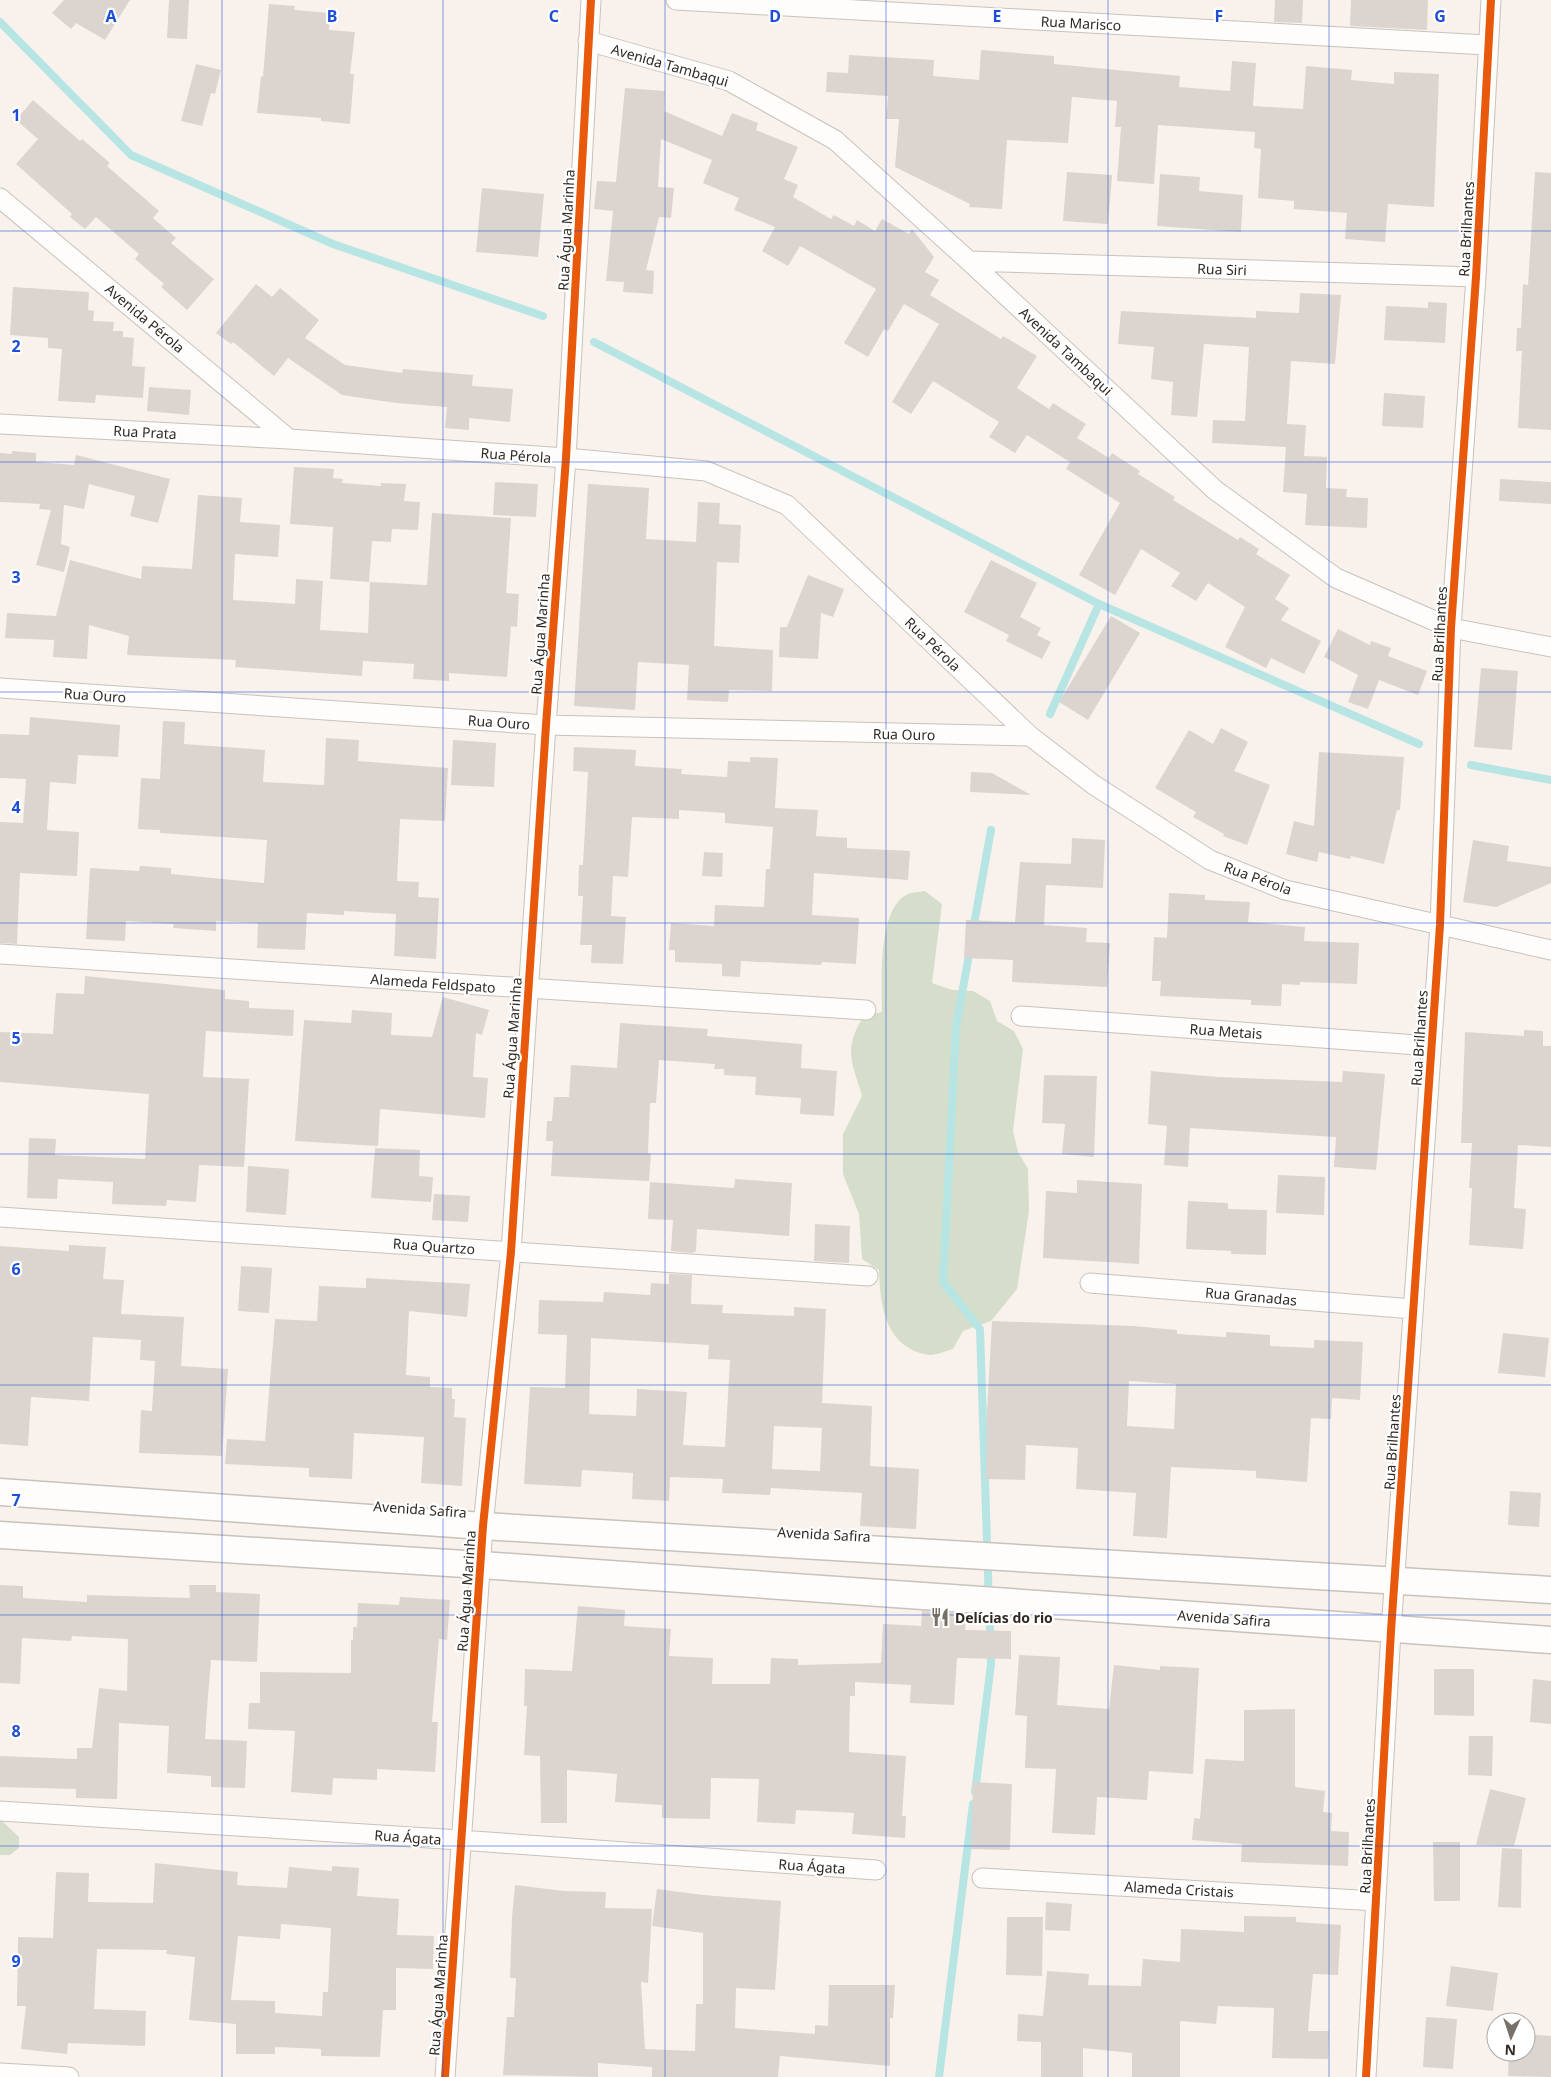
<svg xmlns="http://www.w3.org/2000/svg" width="1551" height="2077" font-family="'Noto Sans',sans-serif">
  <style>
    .green { fill: #d5decb }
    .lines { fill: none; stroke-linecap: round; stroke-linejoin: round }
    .stream { stroke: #b7e5e4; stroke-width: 8 }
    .building { fill: #dcd4cf; fill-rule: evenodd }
    .street-casing { stroke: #c8c2bc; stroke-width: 21 }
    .secondary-casing { stroke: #c8c2bc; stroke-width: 29 }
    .street { stroke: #fefdfc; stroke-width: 19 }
    .secondary { stroke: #fefdfc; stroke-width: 26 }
    .cycleway-casing { stroke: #fff; stroke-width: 11 }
    .cycleway { stroke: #e8590c; stroke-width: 8 }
    .grid { fill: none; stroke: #1d4ed8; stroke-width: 1; stroke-opacity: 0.55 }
    .labels { text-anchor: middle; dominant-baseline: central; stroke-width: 4.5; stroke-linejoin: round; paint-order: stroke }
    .street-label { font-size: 14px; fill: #312a23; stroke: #fff }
    .poi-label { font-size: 14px; font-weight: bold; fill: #312a23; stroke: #fff; text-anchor: start }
    .grid-label { font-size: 16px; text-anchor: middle; font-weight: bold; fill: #1d4ed8; stroke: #fff; stroke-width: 4.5; stroke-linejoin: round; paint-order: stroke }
  </style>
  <rect width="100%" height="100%" fill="#f9f2ec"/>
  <path class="green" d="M925 891 942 904 932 983 952 990 973 991 990 1001 997 1021 1014 1031 1023 1049 1013 1131 1018 1152 1028 1169 1029 1211 1017 1289 991 1321 963 1331 953 1349C946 1351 937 1355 930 1355 886 1349 880 1307 879 1270L862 1259 859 1214 843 1174V1134L862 1096C852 1062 843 1050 863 1017L882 1012C882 984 877 911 906 895 911 892 920 892 925 891Z
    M0 1819 19 1837V1848L10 1855H0Z"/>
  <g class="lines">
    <path class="stream" d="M0 22 131 155 333 244 543 316
      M594 342 1099 604 1419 744
      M1050 714 1099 604
      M1471 765 1551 780
      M973 930 991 830
      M970 949 956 1027 943 1282 980 1329 991 1664 975 1792
      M939 2077 973 1804"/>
  </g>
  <path class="building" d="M64 0H130L105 40 76 23 71 29 52 13Z
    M169 0H189L187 39 167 38Z
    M1275 0H1303L1302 23 1274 22Z
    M1351 0H1428L1427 30 1350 26Z
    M269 4 295 6 294 10 330 13 329 30 355 32 350 74H354L350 124 321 121V118L257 113 261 76 263 77Z
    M981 50 1054 56V64L1180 76 1179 87 1230 91 1232 61 1256 63 1253 106 1303 109 1306 66 1352 70 1351 80 1394 84V72L1439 74 1434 207 1388 204 1385 242 1345 239 1347 213 1294 209V201L1258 198 1261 149 1254 148 1255 132 1158 125 1154 184 1117 181 1121 127H1115L1117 101 1072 97 1068 143 1007 140 1002 209 969 207 970 204 895 167 899 119H886L888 96 826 92 827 72 848 73 849 55 934 60 933 76 979 80Z
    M196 64 221 70 215 94 211 93 202 126 181 121Z
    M625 88 665 91 664 111 722 136 732 113 758 123 756 130 798 147 784 179 798 185 793 197 831 219 834 215 854 226 857 220 875 231 882 219 909 234 912 229 934 257 925 272 939 280 930 295 1001 339 1003 336 1037 356 1017 388 1049 409 1053 403 1086 424 1077 438 1109 458 1112 453 1140 471 1138 474 1175 497 1173 500 1238 540 1240 537 1259 549 1256 554 1290 575 1275 599 1289 608 1281 620 1321 641 1304 674 1271 658 1266 668 1225 647 1245 607 1208 583 1196 601 1171 586 1180 573 1141 549 1115 595 1079 575 1120 503 1066 469 1070 462 1027 435 1015 453 989 437 999 422 933 381 911 414 892 402 939 324 904 304 888 331 884 329 868 357 844 343 876 289 800 246 788 266 762 251 775 227 734 210 739 198 703 183 712 160 661 139 658 187 674 188 671 218 659 217 646 270 654 271 653 294 623 292 624 282 606 281 613 211 594 209 597 181 616 182Z
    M33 100 80 141 82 139 110 163 107 166 159 211 153 218 176 238 171 243 214 279 187 310 161 287 164 284 135 259 139 254 96 217 85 229 70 217 72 214 16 164 38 139 16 120Z
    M1067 172 1112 175 1108 224 1063 221Z
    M1535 172 1551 173V430L1518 428 1522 351H1516L1517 328H1521L1523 284 1528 285Z
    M1160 174 1200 177 1199 191 1243 195 1241 232 1157 226Z
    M482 188 544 194 538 257 476 252Z
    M256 284 272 297 280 288 319 320 305 338 345 365 402 373 403 369 473 375 472 386 513 389 510 422 469 418V430L445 428 447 407 396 403 342 395 288 358 274 376 233 342 231 344 216 333Z
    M13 287 89 292 88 310 94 311 93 321 114 322 113 331H123V337L134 338 132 366 145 367 143 398 96 395 95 403 58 401 62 349 48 348V338L10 335Z
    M1300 293 1341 295 1335 364 1291 361 1287 424 1306 425 1304 456 1327 457 1326 488 1347 489 1346 497 1368 498 1367 528 1305 525 1307 494 1283 492 1286 447 1212 443 1213 420 1245 421 1249 347 1204 344 1197 417 1171 415 1173 382 1151 379 1154 347 1118 344 1121 311 1256 318V311L1299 313Z
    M1428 302 1447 303 1445 343 1384 340 1386 306 1428 308Z
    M149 387 191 390 189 415 147 411Z
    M1384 393 1425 396 1423 428 1382 426Z
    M12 451 36 453V462L74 465 76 455 170 479 158 523 130 516 135 496 89 484 84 509 64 505 61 544 70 547 64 572 36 565 51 510 39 509 40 504 0 502V453L12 454Z
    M294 467 334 469 333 478 343 479 342 483 381 486V483L406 484 404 501 420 502 418 530 392 529 391 542 372 541 369 582 330 579 333 527 290 524Z
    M1500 479 1551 482V504L1499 501Z
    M495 482 538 484 536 517 493 515Z
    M588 484 649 488 646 539 696 542 698 502 720 503 719 524 741 525 739 563 717 562 714 646 773 650 772 691 729 690 728 702 687 700 689 665 638 662 635 710 574 706Z
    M198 495 242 498 240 522 280 525 278 557 235 554 233 600 295 604 296 579 323 581 320 630 368 633 370 582 427 585 432 513 511 518 506 593 519 594 517 627 511 626 507 677 449 673V681L413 679 414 664 363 661 362 676 235 667 236 660 127 655 129 636 89 625 87 659 53 657 54 640 5 638 7 613 56 616 70 560 141 579 142 566 192 569Z
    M991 560 1037 583 1020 617 1041 628 1037 635 1051 642 1042 659 1006 641 1009 635 964 612Z
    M808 575 844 589 833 617 821 613 818 659 779 657 780 627H787Z
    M1111 616 1140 633 1088 720 1059 702Z
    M1338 629 1370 645 1371 641 1391 648 1388 656 1427 671 1418 695 1379 680 1368 709 1348 702 1358 675 1324 657Z
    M1481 668 1518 671 1512 750 1474 747Z
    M30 717 120 725 118 757 78 755 76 784 50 782 47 830 79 832 77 876 20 873 17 944 0 943V822L23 823 26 779 0 778V734L29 735Z
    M163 721 185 722 184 744 265 750 263 782 324 785 326 738 359 740 358 761 448 768 445 821 400 819 397 881 419 882 418 897 439 898 436 959 394 956 396 914 344 911V915L307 913 305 950 257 948 258 923 216 921V931L173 928 174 924 126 921 125 941 86 939 90 868 139 871 140 866 171 868V874L264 883 267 840 160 833V830L138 829 141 778 160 779Z
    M1221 728 1248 742 1234 771 1270 785 1247 845 1223 836 1224 834 1193 817 1196 812 1155 788 1189 730 1213 744Z
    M453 740 496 743 494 787 451 785Z
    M574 747 636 750 635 766 682 769 681 774 727 777 728 761 750 762V757L778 758 775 808 818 810 816 836 847 838V848L910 851 908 880 814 873 812 915 859 918 856 964 822 962 821 965 741 961 740 977 722 976V964L675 962V950H669L671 923 714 926 715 905 764 907 766 869H770L773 827 725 823V813L679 810V819L632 817 628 877 613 876 611 916 626 917 623 964 591 963 592 945H580L583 896H578L579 865H583L588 772 573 771Z
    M1319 752 1404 757 1400 810H1397L1384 864 1351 856 1350 859 1319 852 1317 862 1286 854 1294 821 1314 826Z
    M971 772 992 773 1031 795 970 792Z
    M1072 838 1105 840 1103 888 1046 885 1044 925 1087 928 1086 942 1110 943 1107 987 1012 982 1013 960 964 958 966 920 1015 922 1020 862 1071 864Z
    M1473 840 1509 846 1507 861 1551 867V883L1496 907 1463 902Z
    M704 852 723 853 722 877 702 876Z
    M1169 893 1205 895V900L1250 902 1248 922 1305 927 1304 941 1359 943 1357 984 1300 982V985L1282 984 1281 1006 1251 1005V1000L1160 996 1161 981H1152L1154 937 1167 938Z
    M85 976 225 990V999L249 1001V1008L294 1010 293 1036 206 1031 203 1077 249 1079 244 1167 199 1165 196 1202 167 1200 166 1206 112 1204 113 1182 58 1179 57 1199 27 1198 29 1138 56 1139 55 1155 145 1159 149 1094 0 1082V1032L53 1034 56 993 84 994Z
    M443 997 489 1010 482 1035 476 1033 473 1077 488 1078 485 1118 380 1109 378 1146 295 1141 304 1020 351 1023 352 1010 392 1013 391 1035 432 1037Z
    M620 1023 708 1029 707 1036 802 1044 801 1068 837 1071 834 1116 800 1114 801 1098 755 1095 756 1077 724 1075V1069H714L715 1064 659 1060 656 1103H650L648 1153 651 1154 649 1181 551 1176 553 1141H546L547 1121H552L554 1097H569L571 1065 617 1068Z
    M1524 1030 1543 1031V1046H1551V1147L1518 1145 1514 1208 1526 1209 1523 1249 1469 1245 1472 1188H1469L1472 1143H1461L1465 1032 1524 1036Z
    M1151 1071 1218 1077 1342 1082 1343 1071 1385 1074 1376 1170 1334 1167 1336 1137 1190 1128 1188 1167 1164 1165 1167 1126 1148 1124Z
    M1044 1075 1097 1076 1094 1157 1062 1154 1065 1124 1042 1123Z
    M375 1148 420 1150 419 1176 433 1177 431 1202 371 1198Z
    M248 1166 289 1169 286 1215 246 1212Z
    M1278 1175 1325 1177 1324 1215 1276 1213Z
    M735 1179 792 1183 789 1236 697 1229 696 1251 693 1253 671 1251 673 1220 648 1219 650 1182 734 1188Z
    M1077 1180 1142 1184 1139 1264 1043 1258 1046 1191 1077 1193Z
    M434 1194 470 1196 468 1222 432 1220Z
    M1188 1201 1228 1203V1209L1267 1210 1266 1255 1231 1254V1251L1186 1249Z
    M815 1224 850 1226 849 1263 814 1261Z
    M69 1245 106 1247 103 1279 124 1280 121 1314 184 1317 181 1366 228 1369 222 1456 139 1453 141 1410 152 1411 155 1361 140 1360 141 1340 93 1337 89 1401 31 1397 28 1446 0 1444V1246L69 1251Z
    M241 1266 272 1268 269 1313 238 1311Z
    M669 1274 692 1275 691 1304 723 1305 722 1313 794 1316V1307L826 1309 822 1403 872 1406 870 1466 919 1469 916 1529 860 1526 862 1493 771 1488 770 1495 722 1493 723 1479 670 1477 669 1501 632 1499 633 1473 582 1470 581 1487 524 1484 530 1387 565 1388 567 1335 538 1334 539 1300 603 1302 604 1292 650 1295 651 1283 669 1284ZM591 1338 709 1345 708 1359 730 1360 725 1447 683 1445 687 1392 637 1389 636 1416 589 1414ZM774 1426 822 1428 820 1471 772 1469Z
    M366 1278 470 1284 467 1317 409 1311 406 1375 430 1377V1387L452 1388V1399H455L454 1417 466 1418 462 1486 421 1483 424 1437 354 1433 352 1479 309 1477V1468L225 1464 227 1439 265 1441 275 1319 317 1321 319 1286 366 1288Z
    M992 1321 1133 1326 1177 1330V1334L1226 1337V1332L1270 1335V1346L1314 1348V1340L1363 1342 1360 1400 1332 1398 1331 1419 1311 1418 1307 1482 1256 1478V1471L1171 1467 1167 1538 1133 1536 1136 1493 1076 1489 1078 1448 1026 1445 1025 1480 986 1479 987 1411ZM1129 1381 1176 1384 1174 1429 1127 1426Z
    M1503 1333 1549 1338 1545 1377 1498 1373Z
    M1510 1491 1541 1493 1539 1527 1508 1525Z
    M0 1585 23 1586V1598L87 1602V1595L190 1598 189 1585H216V1592L260 1594 257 1662 211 1660 208 1696 205 1739 247 1741 245 1788 211 1787V1776L167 1773 169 1726 119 1723 117 1799 76 1798V1789L0 1787V1756L77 1759V1748H92L99 1688 127 1691 128 1639 72 1636 71 1641 22 1638 20 1684 0 1683Z
    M400 1597 450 1600 447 1640 439 1639 432 1722H438L435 1772 377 1769V1780L333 1778 332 1795 291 1792 295 1731 248 1729 249 1703H260V1672L351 1673V1640H353V1627H357L358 1603 399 1605Z
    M578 1606 625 1610 624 1626 671 1629 669 1656 713 1658 712 1684H770L771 1658 798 1659V1665L881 1663 883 1624 921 1626 922 1611 966 1614 965 1630 1011 1631V1659L957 1658 954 1705 910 1703 911 1685 855 1682V1696H850L849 1752 906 1756 902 1816H906L905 1838 852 1834 854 1813 796 1810 795 1824 757 1822 759 1779 711 1778 710 1819 662 1818V1805L615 1802 617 1774 567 1770V1823H541L540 1756 524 1755 527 1706H524L525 1669 572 1671Z
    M1019 1655 1060 1657 1057 1705 1109 1709 1114 1665 1160 1670V1666L1199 1668 1193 1774 1149 1771 1147 1800 1097 1797 1095 1835 1052 1833 1056 1769 1025 1768 1027 1716 1015 1715Z
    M1434 1669H1474V1716L1434 1715Z
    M1533 1679 1551 1681V1724L1530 1722Z
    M1295 1709V1787L1325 1791 1323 1812 1332 1813 1331 1831 1349 1832 1348 1866 1241 1862 1242 1844 1192 1840 1194 1818 1200 1819 1205 1759 1244 1761V1710Z
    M1469 1736H1493L1492 1776 1468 1775Z
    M973 1782 1012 1784 1010 1850 971 1849Z
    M1490 1789 1526 1798 1514 1846 1476 1845Z
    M1433 1842H1460V1901H1434Z
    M1502 1848 1522 1849 1521 1908 1498 1907Z
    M155 1863 238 1872 237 1885 287 1888 289 1867 332 1871V1866L359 1868 357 1896 399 1899 397 1935 434 1936 433 1969 396 1968V2010H383L380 2057 321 2056V2049L275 2047V2054H236V2024L189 2020 195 1957 166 1954 167 1950 97 1949 94 2009 146 2011 145 2046 68 2043 67 2054 21 2049 26 2006H17L18 1937 53 1938 56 1872 89 1873 88 1902 153 1903ZM281 1924 331 1928 328 1992H323L322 2016 275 2013V2001L231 2000 238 1936 280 1939Z
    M515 1885 564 1891 606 1892 605 1908 652 1909 648 1983 641 1982 645 2049 695 2051 696 2004H703V1933L652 1926 657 1889 703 1895 781 1901 775 1990 736 1988 735 2028 815 2034V2025L828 2026 829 1985H895L893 2018H890V2066L780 2056 778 2077H652V2067L598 2063V2077L503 2075 507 2017H514L516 1978H510L512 1917Z
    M1046 1902 1072 1904 1070 1931 1045 1930Z
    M1244 1916 1296 1917V1922L1341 1925 1338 1975 1313 1974 1308 2031H1329L1328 2059 1272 2058 1274 2008 1218 2006 1216 2024 1180 2021V2077H1132V2053L1083 2048V2077H1041V2042L1017 2041 1018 2014 1043 2016 1047 1971 1089 1974 1088 1985 1141 1986 1143 1959 1180 1962 1181 1929 1244 1932Z
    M1007 1917H1043L1042 1976 1006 1975Z
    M1451 1966 1498 1973 1493 2011 1446 2006Z
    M1426 2017 1457 2019 1453 2069 1423 2067Z
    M1526 2034 1551 2036V2077L1508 2076 1509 2052H1526Z"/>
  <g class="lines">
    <g class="street-casing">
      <path id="street" d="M676 0 1487 45
        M588 41 729 81 835 140 969 261 1215 490 1336 578 1451 628 1551 647
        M0 198 289 439
        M969 261 1476 277
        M0 424 289 439 566 458 706 471 787 505 1030 736 1094 785 1210 860 1285 890 1551 950
        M0 688 546 725 1030 736
        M0 954 866 1010
        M1021 1016 1431 1046
        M0 1217 868 1276
        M1090 1283 1413 1309
        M0 1811 460 1840 876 1870
        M982 1878 1376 1901
        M0 2073 69 2077
        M445 2077 483 1526 511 1252 546 725 566 458 591 0
        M1366 2077 1391 1631 1440 925 1451 628 1476 277 1491 0"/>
    </g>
    <g class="secondary-casing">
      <path id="secondary" d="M0 1492 483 1526 1551 1590
        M0 1535 481 1565 1551 1640"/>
    </g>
    <use href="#street" class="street"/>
    <use href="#secondary" class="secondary"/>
    <g class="cycleway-casing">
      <path id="cycleway" d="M445 2077 483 1526 511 1252 546 725 566 458 591 0
        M1366 2077 1391 1631 1440 925 1451 628 1476 277 1491 0"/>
    </g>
    <use href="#cycleway" class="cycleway"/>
  </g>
  <path class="grid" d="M222 0V2077M443 0V2077M665 0V2077M886 0V2077M1108 0V2077M1329 0V2077M0 231H1551M0 462H1551M0 692H1551M0 923H1551M0 1154H1551M0 1385H1551M0 1615H1551M0 1846H1551"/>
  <defs>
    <g id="restaurant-bare" transform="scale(1.5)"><path d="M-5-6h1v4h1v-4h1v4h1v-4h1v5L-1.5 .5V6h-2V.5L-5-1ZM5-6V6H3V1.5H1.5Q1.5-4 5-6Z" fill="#777069" stroke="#fff" stroke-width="2.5" paint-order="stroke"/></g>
  </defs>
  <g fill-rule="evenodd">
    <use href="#restaurant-bare" x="940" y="1617"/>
  </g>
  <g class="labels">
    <g class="street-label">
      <text transform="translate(1081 23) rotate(3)">Rua Marisco</text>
      <text transform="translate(670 65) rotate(16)">Avenida Tambaqui</text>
      <text transform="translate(1466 229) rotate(-87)">Rua Brilhantes</text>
      <text transform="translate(566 230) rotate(-87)">Rua Água Marinha</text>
      <text transform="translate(1222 269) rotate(2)">Rua Siri</text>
      <text transform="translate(145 318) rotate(40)">Avenida Pérola</text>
      <text transform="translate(1066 351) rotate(43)">Avenida Tambaqui</text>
      <text transform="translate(145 432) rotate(3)">Rua Prata</text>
      <text transform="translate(516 455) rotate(4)">Rua Pérola</text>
      <text transform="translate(540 634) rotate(-86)">Rua Água Marinha</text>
      <text transform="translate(1439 634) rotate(-87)">Rua Brilhantes</text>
      <text transform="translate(933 644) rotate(44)">Rua Pérola</text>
      <text transform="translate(95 695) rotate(4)">Rua Ouro</text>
      <text transform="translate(499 722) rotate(4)">Rua Ouro</text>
      <text transform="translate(904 734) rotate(1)">Rua Ouro</text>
      <text transform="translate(1258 878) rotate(20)">Rua Pérola</text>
      <text transform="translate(433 983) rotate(4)">Alameda Feldspato</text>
      <text transform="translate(1226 1031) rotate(4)">Rua Metais</text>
      <text transform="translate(512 1038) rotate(-86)">Rua Água Marinha</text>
      <text transform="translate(1419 1038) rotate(-86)">Rua Brilhantes</text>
      <text transform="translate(434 1246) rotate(4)">Rua Quartzo</text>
      <text transform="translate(1251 1296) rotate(5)">Rua Granadas</text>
      <text transform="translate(1392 1442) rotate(-86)">Rua Brilhantes</text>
      <text transform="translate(420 1509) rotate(4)">Avenida Safira</text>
      <text transform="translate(824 1534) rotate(3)">Avenida Safira</text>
      <text transform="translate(466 1591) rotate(-86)">Rua Água Marinha</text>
      <text transform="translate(1224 1618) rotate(4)">Avenida Safira</text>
      <text transform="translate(408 1837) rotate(4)">Rua Ágata</text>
      <text transform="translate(1367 1846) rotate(-87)">Rua Brilhantes</text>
      <text transform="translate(812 1866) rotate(4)">Rua Ágata</text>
      <text transform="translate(1179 1889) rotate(3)">Alameda Cristais</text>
      <text transform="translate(438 1995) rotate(-86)">Rua Água Marinha</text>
    </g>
    <g class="poi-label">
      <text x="955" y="1617">Delícias do rio</text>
    </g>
  </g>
  <g class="grid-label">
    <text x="111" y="22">A</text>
    <text x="332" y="22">B</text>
    <text x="554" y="22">C</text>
    <text x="775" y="22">D</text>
    <text x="997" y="22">E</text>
    <text x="1219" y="22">F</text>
    <text x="1440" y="22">G</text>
    <text x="16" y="121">1</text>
    <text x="16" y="352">2</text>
    <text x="16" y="583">3</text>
    <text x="16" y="813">4</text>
    <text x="16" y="1044">5</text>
    <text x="16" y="1275">6</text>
    <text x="16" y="1506">7</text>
    <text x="16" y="1737">8</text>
    <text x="16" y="1967">9</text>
  </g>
  <g transform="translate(1511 2037) rotate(183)"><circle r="24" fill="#ffffff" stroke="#adaaa7"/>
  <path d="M0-4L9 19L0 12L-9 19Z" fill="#777069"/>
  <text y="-8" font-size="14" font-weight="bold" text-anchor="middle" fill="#312a23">N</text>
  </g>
</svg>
